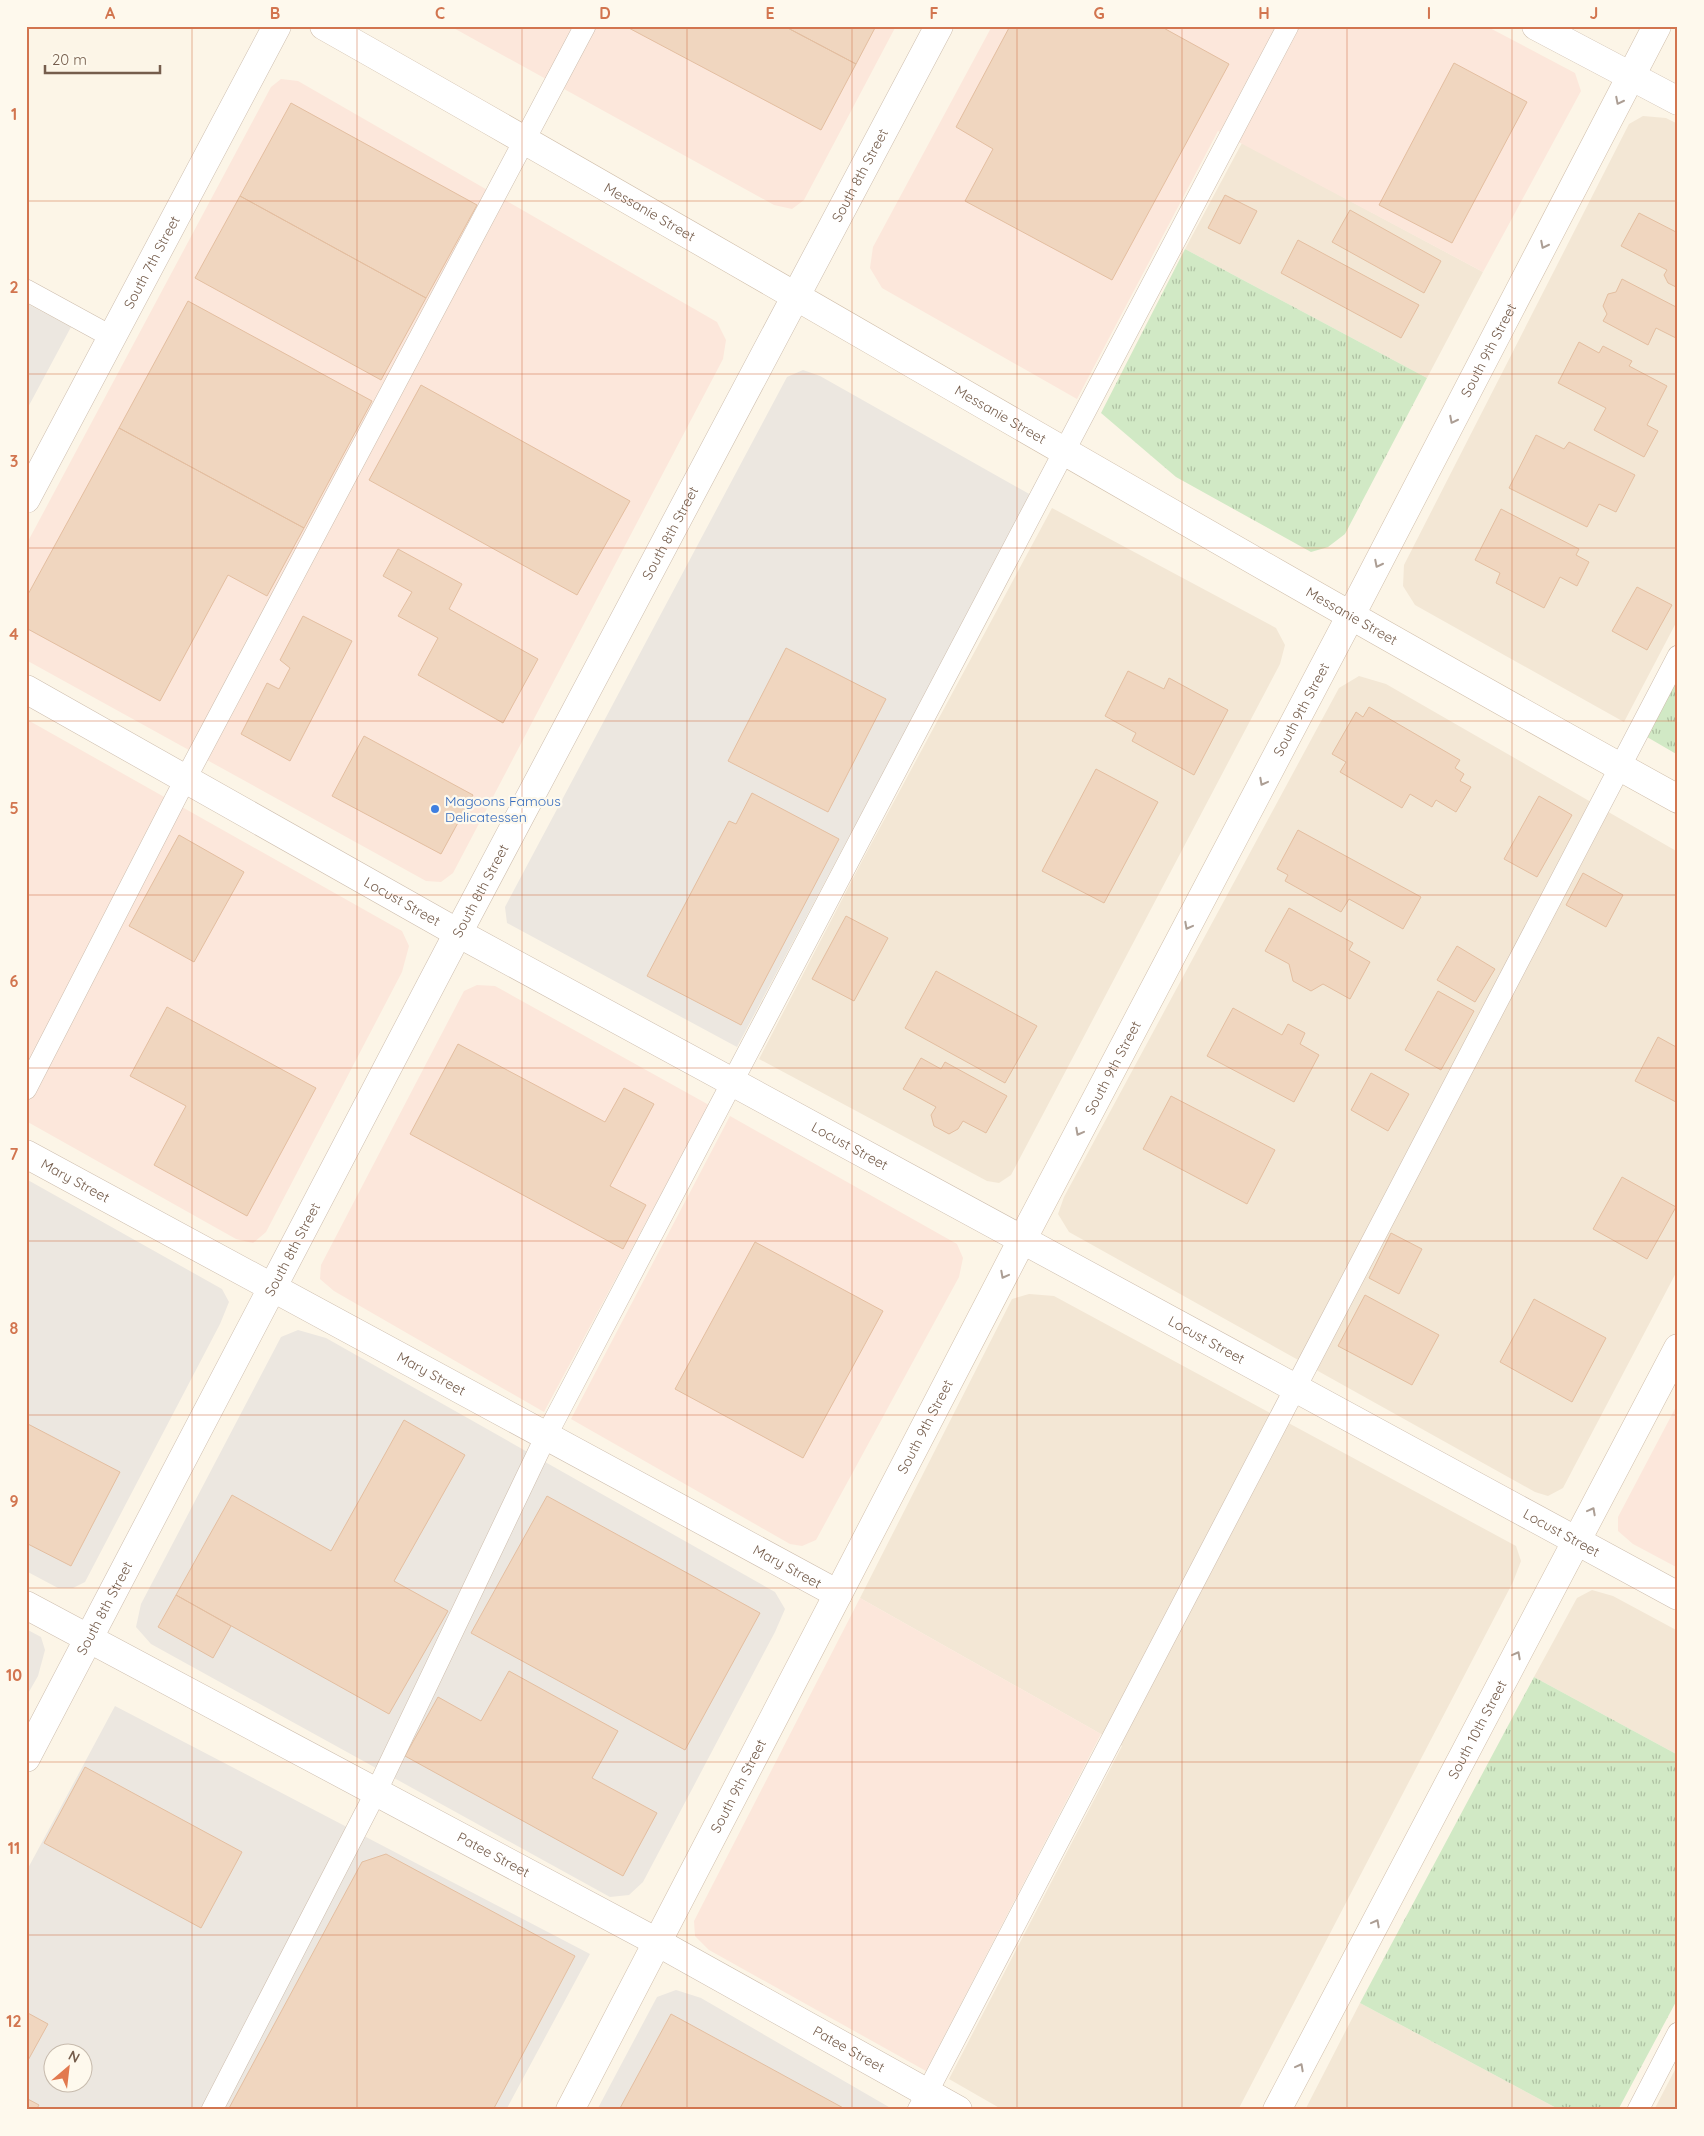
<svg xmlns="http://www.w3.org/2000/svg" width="1704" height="2136" font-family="Quicksand,sans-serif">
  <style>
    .residential { fill: #f3e7d5 }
    .commercial { fill: #fce7db }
    .industrial { fill: #ece7e0; fill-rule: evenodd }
    .grass { fill: url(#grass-tufts) }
    .building { fill: #f0d6bf; stroke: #e3bea0 }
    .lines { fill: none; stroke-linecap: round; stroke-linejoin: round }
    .service-casing { stroke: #cdbdad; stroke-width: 22 }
    .minor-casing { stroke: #cdbdad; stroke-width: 29 }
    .tertiary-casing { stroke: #cdbdad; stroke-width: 29 }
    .secondary-casing { stroke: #d0beaa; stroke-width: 29 }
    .service { stroke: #fff; stroke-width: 21 }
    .minor { stroke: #fff; stroke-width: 28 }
    .tertiary { stroke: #fff; stroke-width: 28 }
    .secondary { stroke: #fff; stroke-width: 28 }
    .oneway { stroke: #ac9e94 }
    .grid { fill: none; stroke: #d2754f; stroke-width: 1; stroke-opacity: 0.55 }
    .shop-dot { fill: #3f7fe0; stroke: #fef9ed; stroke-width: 2 }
    .labels { text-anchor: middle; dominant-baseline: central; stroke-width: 4.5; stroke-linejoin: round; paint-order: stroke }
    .street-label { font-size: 14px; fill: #755d4c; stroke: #fef9ed }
    .shop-label { font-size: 14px; fill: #366cbe; stroke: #fef9ed; text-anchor: start }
    .neatline { fill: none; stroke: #d2754f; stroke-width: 2 }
    .grid-label { font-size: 16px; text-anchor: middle; font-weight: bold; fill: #d2754f }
  </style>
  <defs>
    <pattern id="grass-tufts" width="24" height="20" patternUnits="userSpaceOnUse" patternTransform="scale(1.25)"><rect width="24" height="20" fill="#d1e9c5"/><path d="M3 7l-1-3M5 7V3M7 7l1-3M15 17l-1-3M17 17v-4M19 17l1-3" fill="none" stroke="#aec0a2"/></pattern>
  </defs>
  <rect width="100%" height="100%" fill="#fcf5e7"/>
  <path class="residential" d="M1643 116 1666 118 1678 124V619L1624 722 1415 605 1403 586 1404 565 1629 124Z
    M1242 143 1483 272 1427 378 1185 249Z
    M1052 508 1276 628 1285 645 1280 664 1011 1175 999 1183 987 1181 759 1059 863 859Z
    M1359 676 1386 684 1678 852V1269L1563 1488 1548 1496 1535 1492 1069 1232 1058 1214 1064 1197 1339 688Z
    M1029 1294 1054 1296 1516 1546 1521 1561 1513 1582 1238 2110H1003L949 2079 1122 1746 860 1598 1012 1299Z
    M1592 1590 1613 1596 1678 1631V1755L1534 1677 1577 1598Z
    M1360 2003 1560 2110H1305Z
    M1678 2064V2110H1654Z"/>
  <path class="commercial" d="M450 26H896L804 200 792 209 774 205Z
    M992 26H1486L1575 73 1581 91 1483 272 1218 131 1077 399 882 288 870 268 873 247Z
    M281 79 298 81 717 322 726 340 723 359 453 873 441 882 426 881 26 660V545L271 87Z
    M26 719 402 931 409 946 402 972 266 1232 253 1243 236 1239 26 1121Z
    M477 985 495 986 709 1105 544 1412 334 1291 320 1279 321 1265 464 991Z
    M730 1116 957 1244 963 1258 959 1277 816 1540 802 1546 790 1544 571 1419Z
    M1678 1403V1568L1633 1544 1618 1531V1517Z
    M860 1598 1101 1734 926 2071 709 1950 695 1936 694 1921Z"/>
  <path class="industrial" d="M26 303 71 327 26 411Z
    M803 370 820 376 1031 495 737 1047 507 923 505 907 787 377Z
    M26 1179 222 1289 229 1302 220 1324 85 1582 73 1588H58L26 1571Z
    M298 1330 326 1338 775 1592 785 1609 775 1632 643 1882 629 1895 610 1897 151 1644 136 1627 141 1604 281 1337Z
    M26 1629 41 1637 45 1650 38 1676 26 1697Z
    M115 1706 590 1954 506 2110H26V1872ZM52 2054H82V2084H52Z
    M676 1990 701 1998 894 2110H597L657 1997Z"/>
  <path class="grass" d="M1185 249 1427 378 1345 534 1328 547 1311 552 1176 477 1101 413Z
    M1678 678V755L1647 737Z
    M1534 1677 1678 1755V1998L1618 2110H1560L1360 2003Z"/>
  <path class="building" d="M625 26H784L856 64 821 130Z
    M784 26H876L856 64Z
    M1010 26H1160L1229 64 1112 280 965 201 993 149 956 127Z
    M1454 63 1527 102 1452 243 1379 205Z
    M291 103 477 205 426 298 240 196Z
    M1225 195 1257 211 1240 244 1208 228Z
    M240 196 426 298 381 380 195 278Z
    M1350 210 1441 261 1424 293 1332 242Z
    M1639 213 1678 233V288L1668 283 1664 275 1667 270 1621 246Z
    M1298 240 1419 305 1401 338 1281 273Z
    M1622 279 1678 308V339L1656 328 1648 345 1603 321 1607 314 1603 306 1608 294 1616 292Z
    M188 301 372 401 304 528 119 428Z
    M1579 342 1599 353 1603 346 1632 361 1629 366 1667 386 1647 425 1658 431 1644 457 1594 430 1606 408 1558 383Z
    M421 385 630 501 577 595 369 480Z
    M119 428 304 528 267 596 228 575 160 701 26 628V598Z
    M1536 435 1564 449 1569 442 1635 475 1616 512 1599 504 1587 527 1509 488Z
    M1501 509 1579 549 1576 555 1589 562 1577 586 1560 577 1544 608 1496 583 1500 573 1475 560Z
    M398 549 462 584 449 609 538 659 503 723 418 675 438 638 398 616 412 592 383 576Z
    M1637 587 1672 605 1647 650 1612 631Z
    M303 616 352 641 290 761 241 734 267 683 279 689 290 668 280 660Z
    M786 648 886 699 828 812 728 761Z
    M1128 671 1164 689 1169 678 1228 710 1194 775 1132 741 1136 733 1105 716Z
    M1369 707 1460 760 1455 768 1464 774 1460 781 1471 787 1456 812 1436 800 1432 807 1410 794 1402 808 1340 772 1346 762 1332 754 1356 712 1363 717Z
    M364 736 473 795 441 854 332 796Z
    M1096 769 1158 802 1104 903 1042 871Z
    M752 793 839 839 741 1025 647 976 729 821 736 824Z
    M1539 796 1572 815 1537 877 1504 859Z
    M1298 830 1421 897 1403 929 1349 899 1341 912 1285 881 1288 875 1277 869Z
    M179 835 244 872 194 962 129 926Z
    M1583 873 1623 895 1606 927 1566 905Z
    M1289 908 1353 943 1349 950 1370 962 1350 999 1323 984 1311 991 1293 981 1289 964 1265 951Z
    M846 916 888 938 854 1001 812 979Z
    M1457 946 1495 969 1475 1002 1437 980Z
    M936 971 1037 1026 1005 1083 905 1028Z
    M1438 991 1474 1011 1441 1070 1405 1050Z
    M167 1007 316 1088 247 1216 154 1165 186 1106 130 1076Z
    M1233 1008 1282 1035 1288 1024 1305 1033 1300 1044 1319 1055 1294 1102 1207 1056Z
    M1658 1037 1678 1048V1103L1635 1081Z
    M458 1044 605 1122 624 1088 654 1104 610 1186 646 1205 623 1249 410 1134Z
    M921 1058 941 1069 945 1062 1007 1096 986 1133 963 1121 958 1129 949 1134 934 1126 931 1115 936 1107 903 1089Z
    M1371 1073 1409 1094 1388 1131 1351 1110Z
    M1171 1096 1275 1150 1247 1204 1143 1149Z
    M1622 1177 1676 1207 1647 1259 1593 1229Z
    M1391 1233 1422 1249 1399 1294 1369 1278Z
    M755 1242 883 1311 803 1458 675 1389Z
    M1365 1295 1439 1335 1412 1385 1338 1346Z
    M1534 1299 1606 1338 1572 1402 1500 1362Z
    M404 1420 465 1455 394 1581 448 1611 389 1714 176 1595 232 1495 331 1551Z
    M26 1423 120 1472 71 1566 26 1543Z
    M547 1496 760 1613 685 1750 471 1633Z
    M176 1595 231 1626 213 1658 158 1627Z
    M509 1671 618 1731 592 1778 657 1813 623 1876 405 1756 438 1697 481 1721Z
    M85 1767 242 1852 201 1928 44 1843Z
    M386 1854 575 1956 493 2110H228L362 1862Z
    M26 2012 48 2024 26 2064Z
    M671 2014 847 2110H619Z
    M26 2098 39 2105 36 2110H26Z"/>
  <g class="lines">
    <g class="service-casing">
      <path id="service" d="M26 290 112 337
        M26 1089 186 778 585 26
        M212 2110 376 1792 546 1436 1288 26
        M918 2110 1678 656
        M1638 2110 1678 2033"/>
    </g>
    <g class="minor-casing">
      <g id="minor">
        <path d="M1536 26 1678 101"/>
        <path id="s1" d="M26 499 277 26"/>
        <path id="s2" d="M26 689 458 933 1678 1596"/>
        <path id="s3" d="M26 1154 838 1594"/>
        <path id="s4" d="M26 1605 657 1942 958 2110"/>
      </g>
    </g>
    <g class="tertiary-casing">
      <g id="tertiary">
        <path id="s5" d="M26 1758 458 933 939 26"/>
      </g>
    </g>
    <g class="secondary-casing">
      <g id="secondary">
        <path id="s6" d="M324 26C777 282 1223 548 1678 799"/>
        <path id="s7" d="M570 2110 1022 1240 1351 615 1657 26"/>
        <path id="s8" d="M1277 2110 1678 1348"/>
      </g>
    </g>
    <use href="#service" class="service"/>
    <use href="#minor" class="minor"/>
    <use href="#tertiary" class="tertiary"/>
    <use href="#secondary" class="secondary"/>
  </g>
  <defs><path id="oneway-chevron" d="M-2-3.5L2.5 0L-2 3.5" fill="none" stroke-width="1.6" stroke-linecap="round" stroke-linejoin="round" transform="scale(1.25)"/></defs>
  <g class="oneway">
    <use href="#oneway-chevron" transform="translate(1619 101) rotate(117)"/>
    <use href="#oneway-chevron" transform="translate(1544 245) rotate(117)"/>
    <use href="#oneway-chevron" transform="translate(1453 420) rotate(117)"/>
    <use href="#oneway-chevron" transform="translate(1378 564) rotate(117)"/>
    <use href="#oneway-chevron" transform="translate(1263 782) rotate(118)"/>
    <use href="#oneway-chevron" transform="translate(1188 926) rotate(118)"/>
    <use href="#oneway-chevron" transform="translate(1079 1132) rotate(118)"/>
    <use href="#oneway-chevron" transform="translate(1004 1275) rotate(118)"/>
    <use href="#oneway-chevron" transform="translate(1592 1511) rotate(-62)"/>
    <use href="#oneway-chevron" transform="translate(1517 1655) rotate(-62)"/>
    <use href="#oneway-chevron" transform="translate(1376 1923) rotate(-62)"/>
    <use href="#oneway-chevron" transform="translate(1300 2067) rotate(-62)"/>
  </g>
  <path class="grid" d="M192 26V2110M357 26V2110M522 26V2110M687 26V2110M852 26V2110M1017 26V2110M1182 26V2110M1347 26V2110M1512 26V2110M26 201H1678M26 374H1678M26 548H1678M26 721H1678M26 895H1678M26 1068H1678M26 1241H1678M26 1415H1678M26 1588H1678M26 1762H1678M26 1935H1678"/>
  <circle class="shop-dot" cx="435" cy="809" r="5"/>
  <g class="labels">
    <g class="street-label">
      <text stroke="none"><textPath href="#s5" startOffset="1789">South 8th Street</textPath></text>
      <text stroke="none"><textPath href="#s6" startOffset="375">Messanie Street</textPath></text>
      <text stroke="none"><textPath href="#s1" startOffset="268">South 7th Street</textPath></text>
      <text stroke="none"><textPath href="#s7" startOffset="1985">South 9th Street</textPath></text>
      <text stroke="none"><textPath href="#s6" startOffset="780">Messanie Street</textPath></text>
      <text stroke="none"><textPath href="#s5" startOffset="1384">South 8th Street</textPath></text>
      <text stroke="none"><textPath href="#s6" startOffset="1185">Messanie Street</textPath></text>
      <text stroke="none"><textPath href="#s7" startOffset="1580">South 9th Street</textPath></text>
      <text stroke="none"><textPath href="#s5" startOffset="979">South 8th Street</textPath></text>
      <text stroke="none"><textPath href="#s2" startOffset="432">Locust Street</textPath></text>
      <text stroke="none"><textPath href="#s7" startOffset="1175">South 9th Street</textPath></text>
      <text stroke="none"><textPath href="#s2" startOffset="942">Locust Street</textPath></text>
      <text stroke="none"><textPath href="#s3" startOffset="56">Mary Street</textPath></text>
      <text stroke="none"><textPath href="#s5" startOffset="574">South 8th Street</textPath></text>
      <text stroke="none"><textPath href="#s2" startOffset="1348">Locust Street</textPath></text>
      <text stroke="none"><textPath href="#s3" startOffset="461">Mary Street</textPath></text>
      <text stroke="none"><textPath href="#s7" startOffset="770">South 9th Street</textPath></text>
      <text stroke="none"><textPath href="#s2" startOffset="1752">Locust Street</textPath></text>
      <text stroke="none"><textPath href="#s3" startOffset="866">Mary Street</textPath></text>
      <text stroke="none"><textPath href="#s5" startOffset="169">South 8th Street</textPath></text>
      <text stroke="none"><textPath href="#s8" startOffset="430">South 10th Street</textPath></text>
      <text stroke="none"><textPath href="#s7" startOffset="365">South 9th Street</textPath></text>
      <text stroke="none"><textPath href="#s4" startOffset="530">Patee Street</textPath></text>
      <text stroke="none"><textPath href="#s4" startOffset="935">Patee Street</textPath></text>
    </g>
    <g class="shop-label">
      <text x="445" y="801">Magoons Famous<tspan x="445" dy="16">Delicatessen</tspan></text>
    </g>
  </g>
  <rect width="1704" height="2136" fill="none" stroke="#fef9ed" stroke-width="55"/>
  <g transform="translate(68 2068) rotate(28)"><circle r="24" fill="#fef9ed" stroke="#c7bbad"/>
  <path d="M0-4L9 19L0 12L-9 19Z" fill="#e2794f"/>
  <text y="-8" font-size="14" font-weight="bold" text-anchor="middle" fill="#755d4c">N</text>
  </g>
  <path d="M45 65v8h115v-8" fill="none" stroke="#755d4c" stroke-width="2.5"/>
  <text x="52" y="65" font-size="15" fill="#755d4c" stroke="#fef9ed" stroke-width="4" paint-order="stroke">20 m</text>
  <rect x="28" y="28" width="1648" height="2080" class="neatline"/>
  <g class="grid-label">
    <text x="110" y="19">A</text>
    <text x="275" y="19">B</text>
    <text x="440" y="19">C</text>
    <text x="605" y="19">D</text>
    <text x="770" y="19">E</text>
    <text x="934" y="19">F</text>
    <text x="1099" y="19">G</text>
    <text x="1264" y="19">H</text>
    <text x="1429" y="19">I</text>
    <text x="1594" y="19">J</text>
    <text x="14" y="120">1</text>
    <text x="14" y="293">2</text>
    <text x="14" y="467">3</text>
    <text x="14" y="640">4</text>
    <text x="14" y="814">5</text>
    <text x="14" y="987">6</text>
    <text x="14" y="1160">7</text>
    <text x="14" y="1334">8</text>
    <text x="14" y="1507">9</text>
    <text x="14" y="1681">10</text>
    <text x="14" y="1854">11</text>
    <text x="14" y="2027">12</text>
  </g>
</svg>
